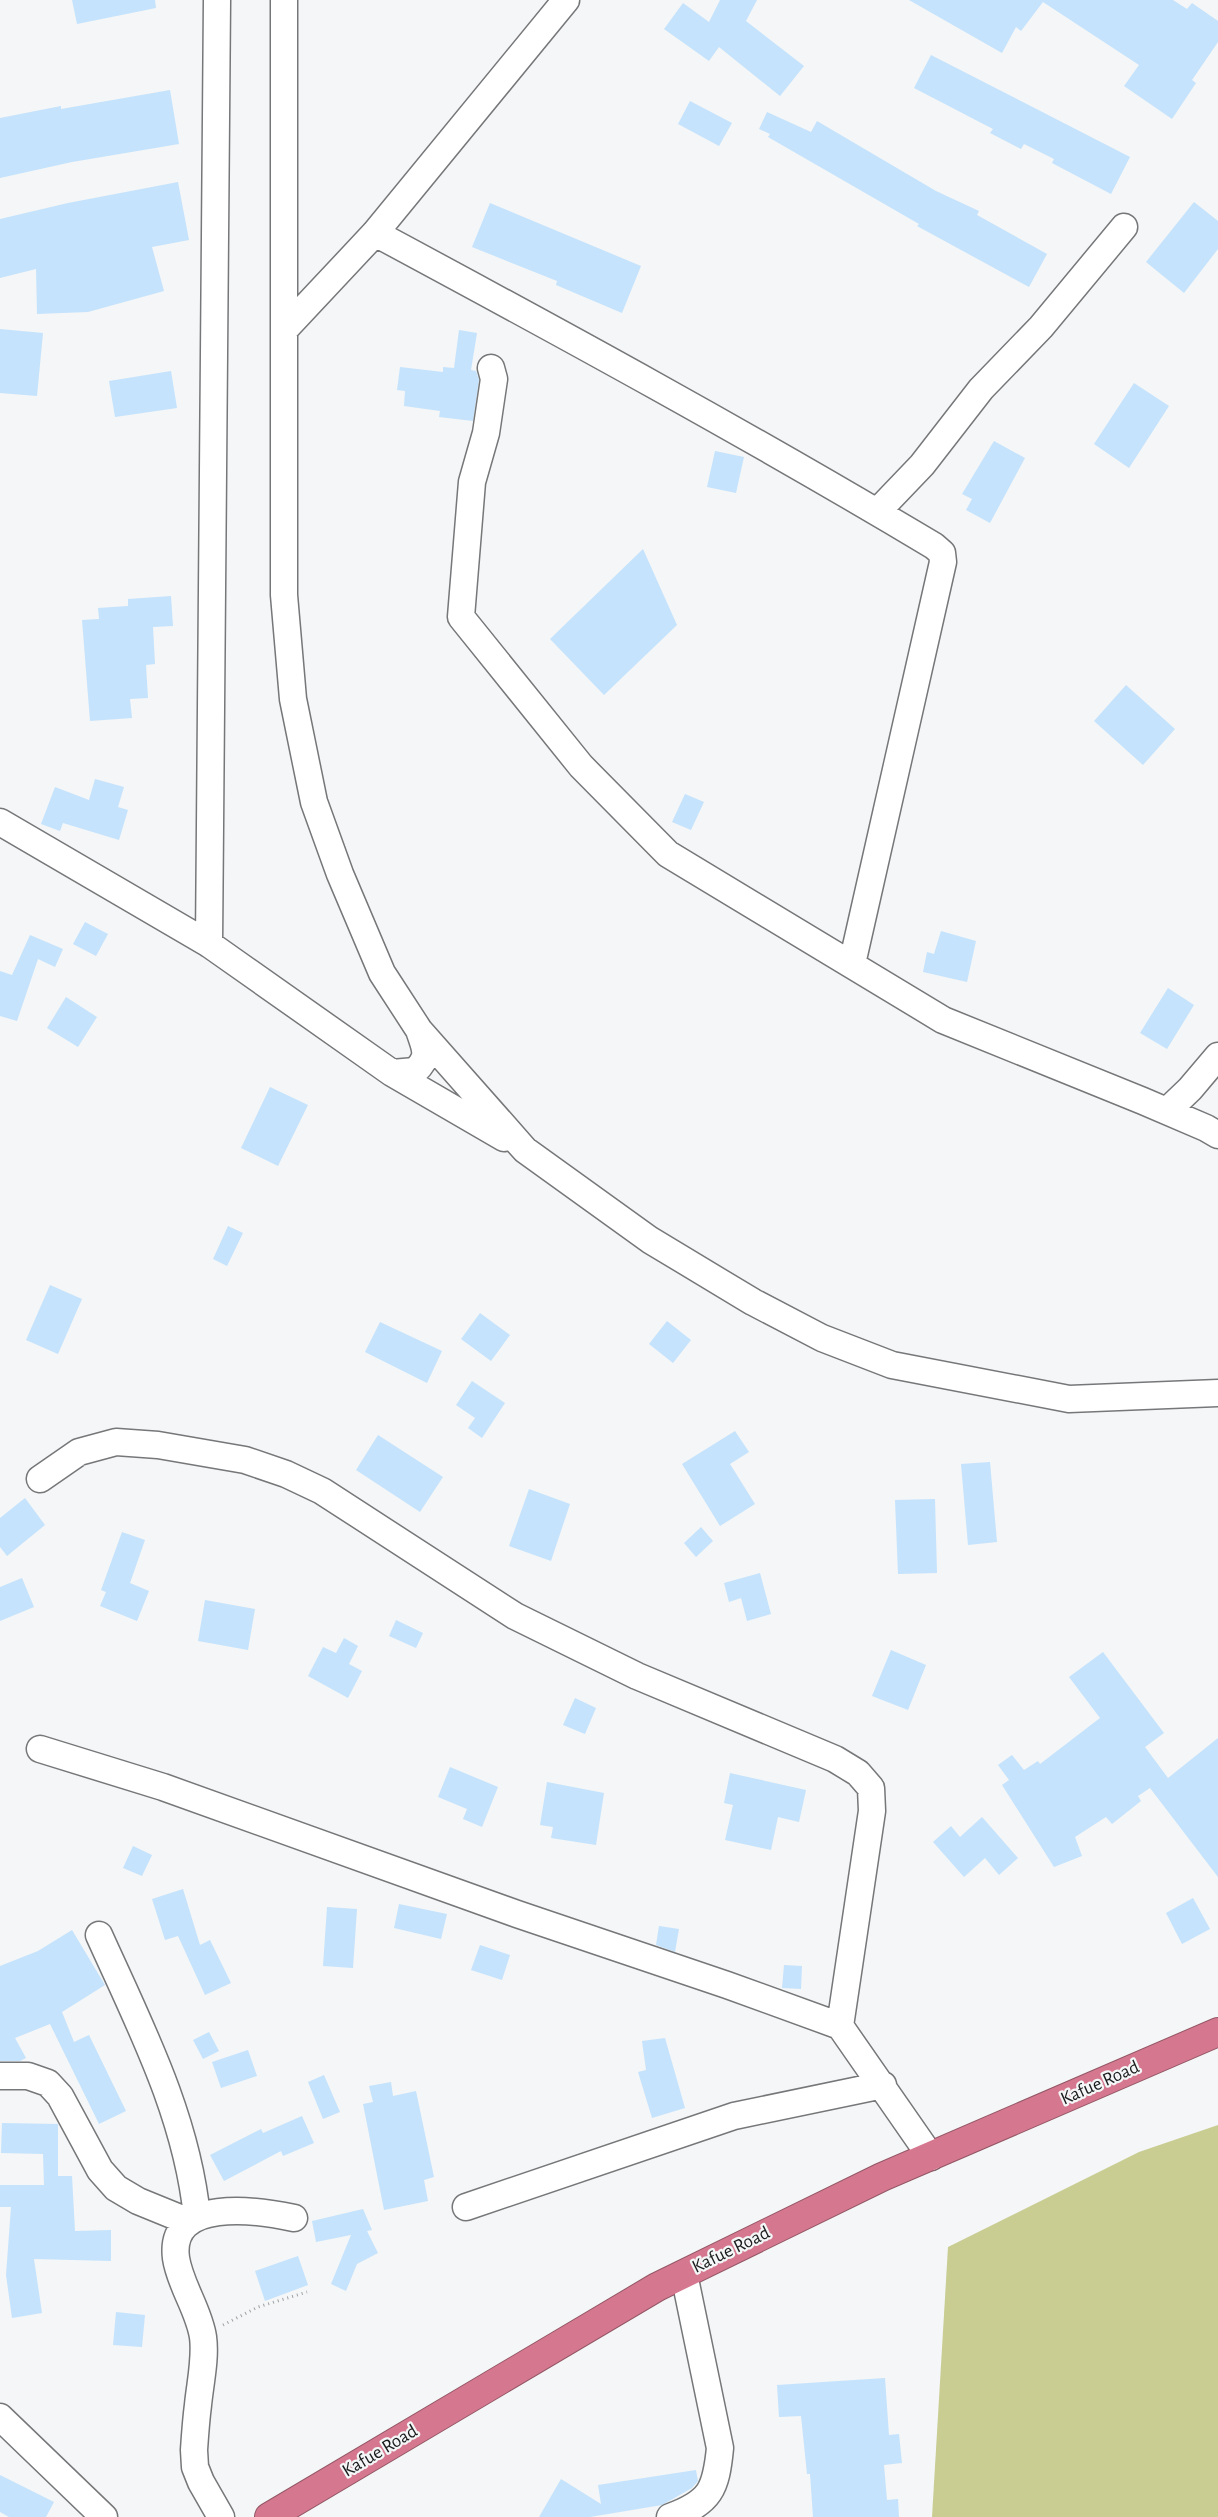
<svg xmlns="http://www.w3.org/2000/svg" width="1218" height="2517" font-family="'Alegreya Sans',sans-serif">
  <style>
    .green { fill: #c9cd91 }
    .building { fill: #c5e3fc }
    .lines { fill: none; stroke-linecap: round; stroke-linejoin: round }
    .minor-casing { stroke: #767779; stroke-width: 29 }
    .highway-casing { stroke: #945766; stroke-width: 30 }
    .path { stroke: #9fa1a2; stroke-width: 3; stroke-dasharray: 1 4; stroke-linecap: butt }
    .minor { stroke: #fff; stroke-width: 26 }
    .highway { stroke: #d5788f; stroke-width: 28 }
    .labels { text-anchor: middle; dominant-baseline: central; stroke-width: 4.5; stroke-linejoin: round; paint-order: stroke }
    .street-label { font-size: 19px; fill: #1a1b1b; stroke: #f4f6f7 }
  </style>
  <rect width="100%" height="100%" fill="#f4f6f7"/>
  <path class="green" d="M1218 2125V2517H932L948 2247 1139 2152Z"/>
  <path class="building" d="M72 0H155L156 8 77 24Z
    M720 0H757L746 21 804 66 780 96 719 47 709 61 664 29 683 3 709 22Z
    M909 0H1173L1187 9 1192 3 1218 21V42L1192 80 1196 83 1172 119 1124 86 1139 65 1043 2 1021 31 1016 27 1002 53Z
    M931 55 1130 157 1111 194 1052 163 1054 159 1024 144 1021 149 990 133 993 129 914 88Z
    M170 90 179 144 72 162 0 178V118L61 106V109Z
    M690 101 732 123 719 146 678 124Z
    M767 112 811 132 817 121 936 191 979 211 977 215 1047 254 1029 287 917 226 919 224 768 137 770 134 759 129Z
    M178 182 189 240 152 247 164 291 88 312 37 314 36 269 0 278V219L68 203Z
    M1194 202 1218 221V249L1184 293 1146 262Z
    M490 203 641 266 622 313 556 285 557 281 472 247Z
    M0 329 43 333 37 396 0 393Z
    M459 330 477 333 471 370 476 371 479 380 473 421 439 417 440 411 404 406 405 391 397 390 400 367 443 372V367L454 368Z
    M171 371 177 408 115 417 109 381Z
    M1134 383 1169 406 1129 468 1094 444Z
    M994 441 1025 458 990 523 966 510 972 499 962 494Z
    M715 451 744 457 736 493 707 487Z
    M643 549 677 625 604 695 550 639Z
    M171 596 173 626 153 627 155 664 146 665 148 698 130 699 132 718 90 721 82 620 99 619 98 608 128 606V599Z
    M1126 685 1175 729 1143 765 1094 721Z
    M95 779 124 787 118 807 128 810 119 840 63 823 60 831 41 824 55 787 89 800Z
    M685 794 704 802 691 830 672 822Z
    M85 922 108 934 96 956 73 944Z
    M941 931 976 941 967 982 923 972 927 952 934 954Z
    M30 935 63 949 55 967 38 959 17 1021 0 1016V971L12 975Z
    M1168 988 1194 1005 1167 1049 1140 1033Z
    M66 997 97 1017 78 1047 47 1028Z
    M270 1087 308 1105 278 1166 241 1148Z
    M228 1226 243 1233 227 1266 213 1259Z
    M50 1285 82 1299 58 1354 26 1340Z
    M480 1313 510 1335 491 1361 461 1339Z
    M667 1321 691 1340 673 1363 649 1344Z
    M380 1322 442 1351 427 1383 365 1352Z
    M472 1381 505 1403 482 1438 468 1428 475 1418 456 1405Z
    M735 1431 749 1452 730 1464 755 1504 720 1526 682 1464Z
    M378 1435 443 1477 420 1512 356 1470Z
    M990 1462 997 1542 968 1545 961 1464Z
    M529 1489 570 1504 551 1561 509 1546Z
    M25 1498 45 1525 7 1556 0 1547V1518Z
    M935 1499 937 1573 898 1574 895 1500Z
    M701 1527 713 1541 696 1557 684 1543Z
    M122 1532 145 1540 130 1583 149 1591 137 1621 100 1606 106 1592 101 1590Z
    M760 1573 771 1614 747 1621 741 1598 729 1602 724 1583Z
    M22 1578 34 1607 0 1621V1587Z
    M205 1600 255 1609 248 1650 198 1641Z
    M396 1620 423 1633 416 1648 389 1636Z
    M344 1638 358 1646 349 1664 362 1671 348 1698 308 1676 323 1647 336 1653Z
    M891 1650 926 1665 908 1710 872 1696Z
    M1103 1652 1164 1733 1145 1747 1168 1778 1218 1738V1877L1150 1788 1138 1796 1141 1801 1112 1824 1106 1817 1075 1837 1082 1856 1054 1867 1002 1785 1009 1780 998 1765 1012 1755 1024 1770 1038 1761 1040 1764 1100 1718 1069 1677Z
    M575 1698 596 1708 585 1734 563 1725Z
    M450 1767 498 1787 482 1827 463 1819 467 1809 438 1797Z
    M730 1773 806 1790 799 1822 778 1817 771 1850 725 1840 733 1805 724 1803Z
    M547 1782 604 1793 596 1845 551 1838 553 1827 540 1825Z
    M982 1817 1018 1858 999 1875 985 1858 964 1877 933 1842 951 1826 960 1837Z
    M133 1846 152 1855 142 1876 123 1868Z
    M183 1889 200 1945 210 1940 231 1983 205 1995 178 1936 165 1940 152 1899Z
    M1193 1898 1210 1929 1182 1944 1166 1913Z
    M399 1904 447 1914 441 1939 394 1928Z
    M327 1907 357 1909 353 1968 323 1966Z
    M659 1926 679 1929 675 1952 656 1945Z
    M72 1930 105 1985 62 2012 74 2042 89 2035 126 2111 99 2124 50 2024 15 2038 26 2058 20 2061H0V1966L38 1951Z
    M480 1945 510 1955 502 1980 471 1970Z
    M784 1965 802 1966 801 1989 782 1988Z
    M209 2032 219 2051 203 2059 193 2040Z
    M665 2038 685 2108 652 2118 638 2072 646 2070 642 2041Z
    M248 2050 257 2076 221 2088 212 2062Z
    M324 2075 340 2112 323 2119 308 2082Z
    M391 2082 393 2096 416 2091 434 2177 424 2180 428 2201 384 2210 363 2104 373 2102 369 2086Z
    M302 2116 314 2143 283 2156 281 2151 224 2181 210 2155 261 2129 263 2133Z
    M2 2123 58 2124V2176H72L75 2231 111 2230V2261L34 2259 42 2313 12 2318 6 2275 11 2207H0V2185H44L43 2154 1 2153Z
    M363 2209 372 2230 367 2231 378 2253 357 2264 346 2291 331 2284 351 2235 316 2242 312 2221Z
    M298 2256 308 2285 265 2301 255 2271Z
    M116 2312 145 2315 142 2347 113 2345Z
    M885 2378 889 2435 899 2434 902 2463 884 2465 887 2500 898 2499 899 2517H813L810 2474H807L801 2416 779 2417 777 2385Z
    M696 2470 698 2481 692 2488 662 2505 590 2517H539L561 2479 601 2504 598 2485Z
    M0 2475 54 2502 46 2517H9L0 2512Z"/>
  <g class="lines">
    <g class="minor-casing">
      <path id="minor" d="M284 0V595L293 699 314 802 340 874 382 973 419 1030 525 1150 650 1240 753 1302 822 1338 892 1365 1069 1399 1218 1393
        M375 233C563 334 750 436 934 546L942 553 943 562 852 964
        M284 330 375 233 566 0
        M491 368 494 379 486 433 472 482 461 617 581 766 668 854 943 1020 1143 1101 1206 1128 1218 1135
        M877 512 922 465 981 389 1041 327 1124 227
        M0 822 209 944 392 1073 504 1138
        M209 944 217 0
        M392 1073 415 1071C431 1056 425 1049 419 1030
        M1167 1111 1190 1089 1218 1056
        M40 1479 79 1452 116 1442 158 1445 245 1460 286 1474 322 1491 515 1616 637 1676 835 1759 858 1773 871 1788 872 1811 840 2026
        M40 1749 163 1787 517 1914 727 1985 840 2026 931 2157
        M99 1935C140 2026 187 2116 197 2217
        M0 2076H28L48 2083 60 2096 100 2170 116 2188 138 2201 187 2221
        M466 2207 734 2116 883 2085
        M0 2417 104 2517
        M221 2517 201 2482 195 2467 194 2450C195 2435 196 2420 198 2405 200 2384 206 2358 203 2337 199 2310 180 2285 176 2258 168 2197 257 2210 294 2218
        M670 2517C711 2502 716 2489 720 2448L684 2274"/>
    </g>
    <g class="highway-casing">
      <path id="highway" d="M269 2517 657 2287 882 2177 1218 2032"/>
    </g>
    <path class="path" d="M223 2325 258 2307 307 2292"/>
    <use href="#minor" class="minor"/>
    <use href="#highway" class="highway"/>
  </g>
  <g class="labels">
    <g class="street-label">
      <text transform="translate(1100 2083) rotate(-24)">Kafue Road</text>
      <text transform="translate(731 2250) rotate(-26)">Kafue Road</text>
      <text transform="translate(380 2451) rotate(-31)">Kafue Road</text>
    </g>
  </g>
</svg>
